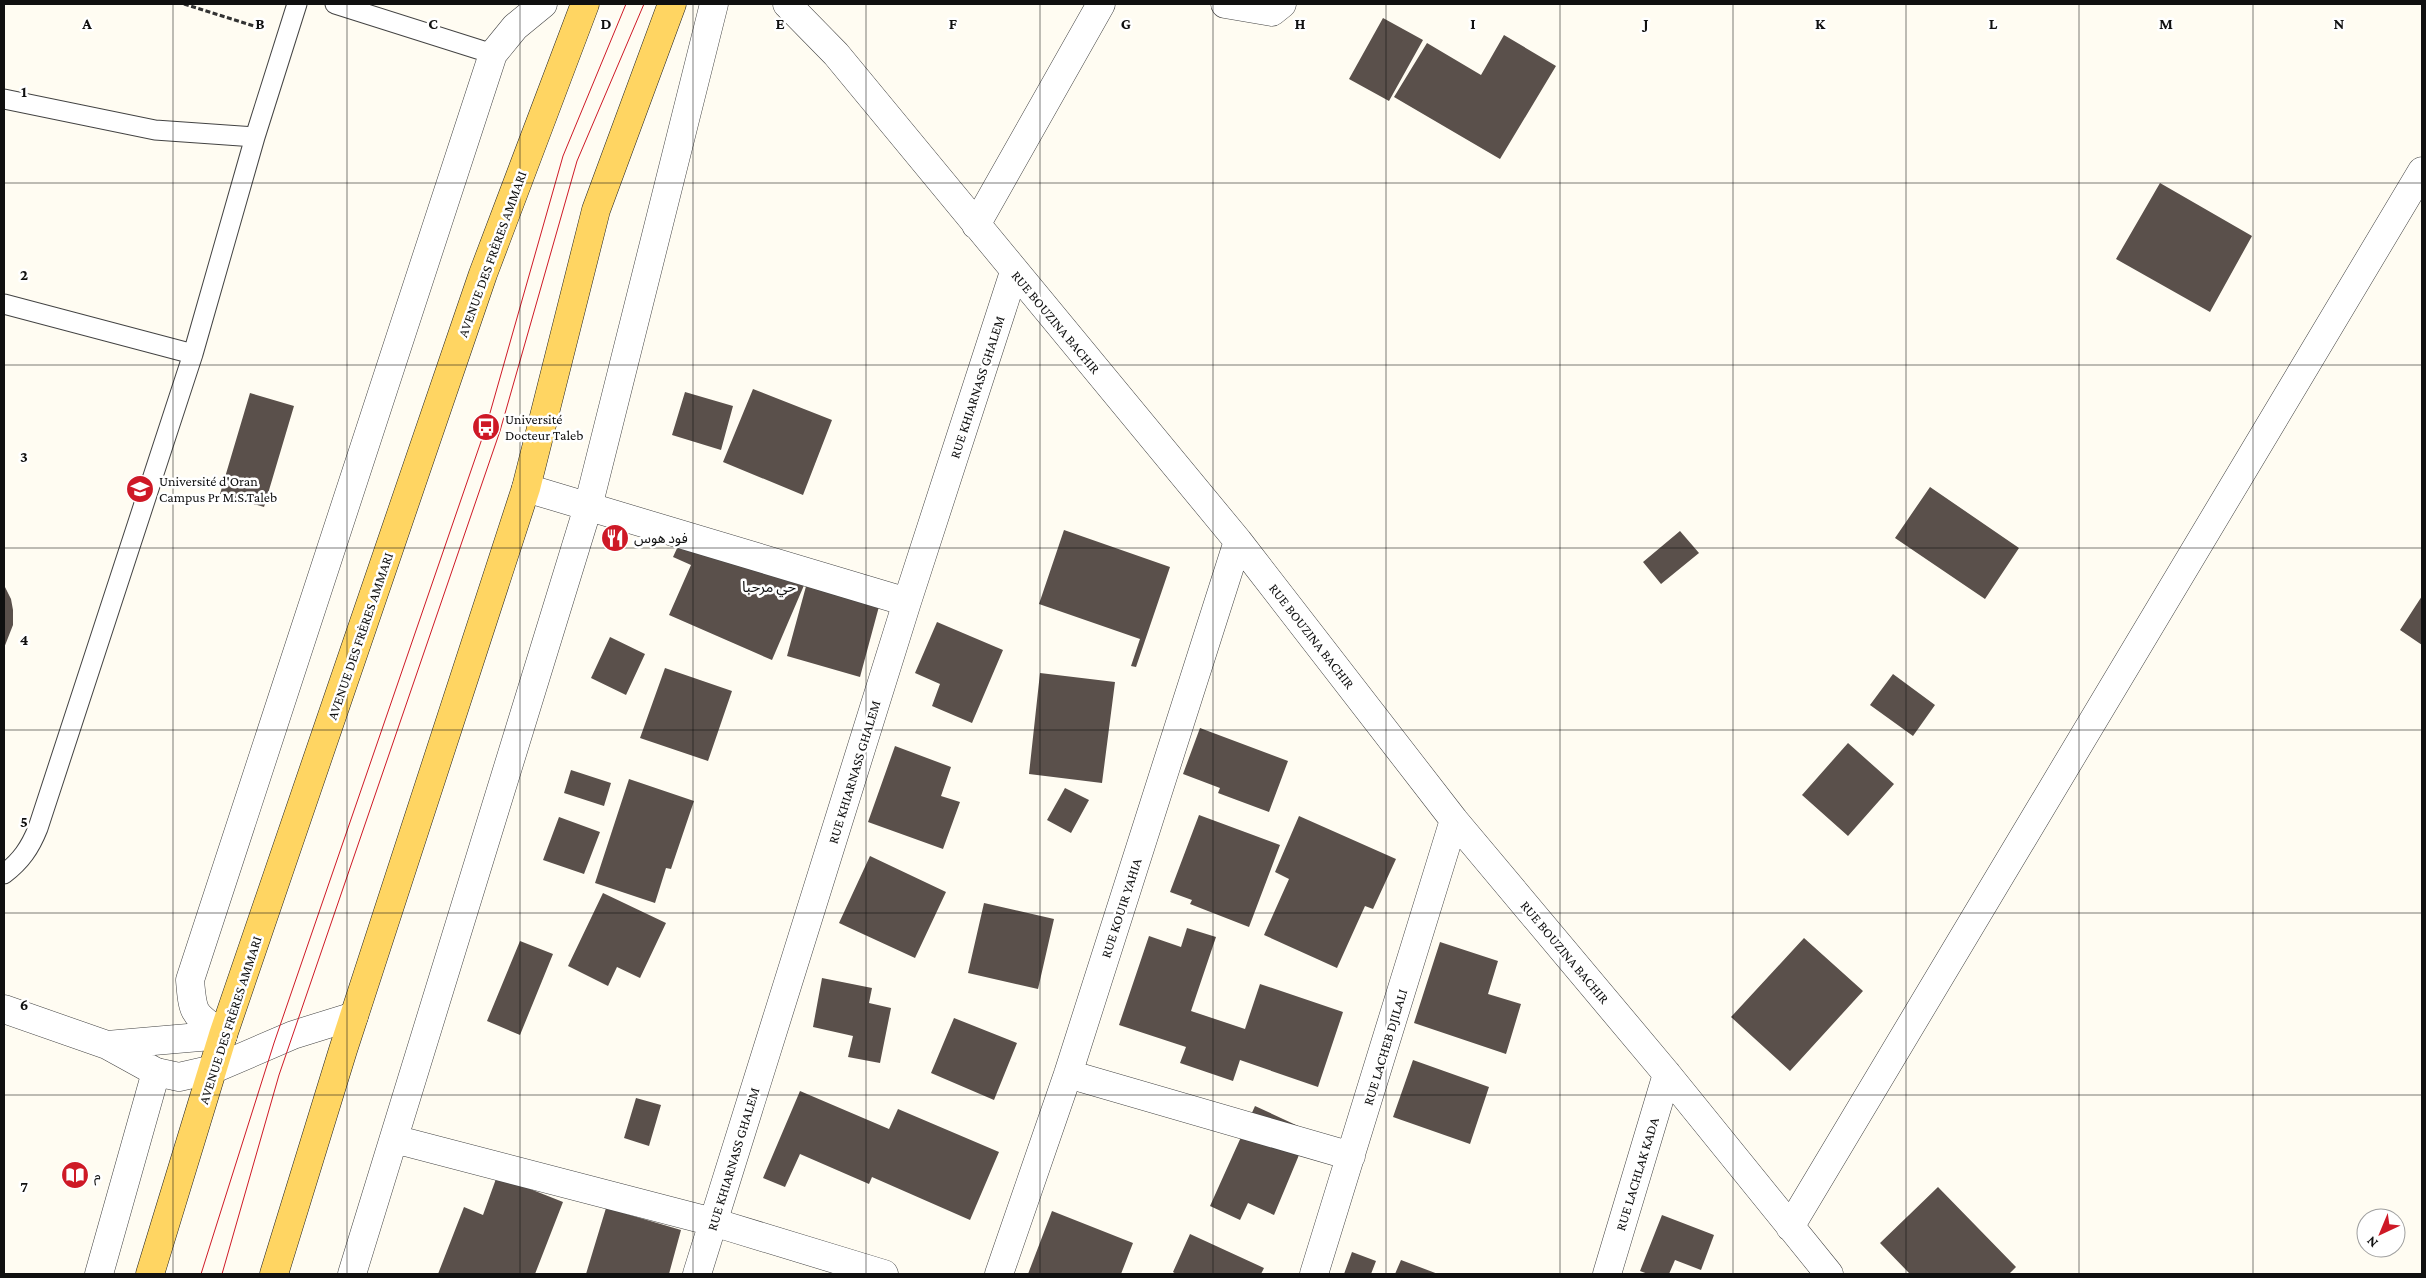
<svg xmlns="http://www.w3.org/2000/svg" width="2426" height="1278" font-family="'Crimson Pro','Noto Sans Arabic',serif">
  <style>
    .building { fill: #5a504b }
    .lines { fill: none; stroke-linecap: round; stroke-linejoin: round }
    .service-casing { stroke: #434343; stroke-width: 21 }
    .minor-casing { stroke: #434343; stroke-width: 29 }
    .tertiary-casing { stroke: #434343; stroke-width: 29 }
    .primary-casing { stroke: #212121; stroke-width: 29 }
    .path { stroke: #323232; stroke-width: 3; stroke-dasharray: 5 2.5; stroke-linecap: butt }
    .service { stroke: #fff; stroke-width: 19 }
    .minor { stroke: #fff; stroke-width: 28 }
    .tertiary { stroke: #fff; stroke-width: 28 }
    .primary { stroke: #ffd562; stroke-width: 28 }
    .tram { stroke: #ce1926; stroke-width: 1 }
    .grid { fill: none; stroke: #101010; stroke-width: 1; stroke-opacity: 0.55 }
    .labels { text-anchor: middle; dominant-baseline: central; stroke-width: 5; stroke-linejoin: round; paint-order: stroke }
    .street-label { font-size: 14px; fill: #101010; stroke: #fff }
    .poi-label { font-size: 14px; fill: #101010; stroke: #fff; text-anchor: start }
    .neighbourhood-label { font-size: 15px; fill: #101010; stroke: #fff }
    .grid-label { font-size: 16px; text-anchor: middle; font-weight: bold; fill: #101010; stroke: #fff; stroke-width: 5; stroke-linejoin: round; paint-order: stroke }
  </style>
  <rect width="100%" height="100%" fill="#fffcf2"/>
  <path class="building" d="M1383 18 1423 40 1389 101 1349 79Z
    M1504 35 1556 66 1500 159 1394 97 1427 43 1481 75Z
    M2160 183 2252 236 2210 312 2116 259Z
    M753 389 832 420 803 495 723 462Z
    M685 392 733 406 721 450 672 435Z
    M250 393 294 406 264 507 220 494Z
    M1930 487 2019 548 1985 599 1895 538Z
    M1064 530 1170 567 1136 667 1131 666 1140 639 1039 604Z
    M685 531 805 583 772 660 669 615 691 565 673 557Z
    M1680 531 1699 553 1661 584 1643 562Z
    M808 579 881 599 860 677 787 656Z
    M4 585 11 599 13 610V625L4 648Z
    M2422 596V645L2400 630Z
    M937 622 1003 650 972 723 932 706 940 684 915 673Z
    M610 637 645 654 626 695 591 678Z
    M665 668 732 691 708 761 640 738Z
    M1040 673 1115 682 1102 783 1029 774Z
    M1893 674 1935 705 1913 736 1870 705Z
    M1200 728 1288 761 1269 812 1218 793 1220 788 1183 774Z
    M1848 743 1894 784 1848 836 1802 795Z
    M895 746 951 767 941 796 960 802 943 849 868 822Z
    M571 770 611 783 604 806 564 793Z
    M629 779 694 801 671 869 666 868 655 903 595 883Z
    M1065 788 1089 800 1071 833 1047 820Z
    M1199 815 1280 845 1249 927 1190 904 1192 900 1170 892Z
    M1299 816 1396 859 1373 909 1365 906 1337 968 1264 935 1289 879 1275 872Z
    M559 817 600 832 584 874 543 860Z
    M870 856 946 892 915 958 839 923Z
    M603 893 666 923 640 978 617 967 608 986 568 966Z
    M984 903 1054 919 1038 989 968 973Z
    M1187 928 1216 937 1191 1011 1245 1029 1260 984 1343 1012 1318 1087 1240 1060 1233 1081 1180 1063 1186 1047 1119 1025 1149 936 1181 947Z
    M1804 938 1863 991 1790 1071 1731 1017Z
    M520 941 553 954 520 1035 487 1021Z
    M1440 942 1498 961 1488 994 1521 1004 1506 1054 1414 1023Z
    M822 978 872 988 869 1003 891 1008 880 1063 848 1057 853 1036 813 1027Z
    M954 1018 1017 1043 994 1100 931 1073Z
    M1413 1060 1489 1087 1470 1144 1393 1117Z
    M800 1091 889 1129 898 1109 999 1152 970 1220 872 1177 869 1184 800 1154 785 1187 763 1178Z
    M636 1098 661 1105 649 1146 624 1138Z
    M1255 1106 1309 1131 1274 1215 1248 1203 1240 1220 1210 1206Z
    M497 1176 563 1202 535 1274H438L464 1207 483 1215Z
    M1938 1187 2016 1267 2009 1274H1908L1909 1273 1880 1243Z
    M606 1208 681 1230 669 1274H586Z
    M1052 1211 1133 1243 1121 1274H1028Z
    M1662 1215 1714 1235 1701 1270 1675 1260 1669 1274H1648L1640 1271Z
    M1190 1234 1264 1268 1261 1274H1176L1173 1272Z
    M1352 1252 1376 1261 1371 1274H1344Z
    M1401 1260 1438 1274H1395Z"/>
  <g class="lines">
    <g class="service-casing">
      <path id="service" d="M335 4 493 54
        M4 99 155 130 255 137
        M4 304 193 354
        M4 874C21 861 30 848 38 828L193 354 255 137 297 4"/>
    </g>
    <g class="minor-casing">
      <path id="minor" d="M787 4 836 54 1238 541 1454 820 1667 1074 1829 1274
        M1225 4 1272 12 1282 4
        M976 225 1101 4
        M526 488 907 602
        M223 1035C194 1013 193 1017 190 980L493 54 515 27 543 4
        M1068 1074 1351 1156
        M394 1139 713 1222 884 1274
        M1790 1227 2422 171
        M99 1274 156 1072
        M352 1274 588 507 714 4
        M697 1274 907 602 1014 272
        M999 1274 1068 1074 1238 541
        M1314 1274 1454 820
        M1607 1274 1667 1074"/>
    </g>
    <g class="tertiary-casing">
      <path id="tertiary" d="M4 1009 107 1045 156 1072 179 1077 214 1069 293 1035 354 1016
        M107 1045 223 1035"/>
    </g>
    <g class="primary-casing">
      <path id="primary" d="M150 1274 223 1035 483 274 585 4
        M274 1274 343 1050 526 488 596 210 672 4"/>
    </g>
    <path class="path" d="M184 4 257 27"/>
    <use href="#service" class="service"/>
    <use href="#minor" class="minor"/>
    <use href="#tertiary" class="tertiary"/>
    <use href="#primary" class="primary"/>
    <path class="tram" d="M201 1274 274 1043 486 427 563 156 626 4
      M222 1274 279 1075 500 431 577 161 644 4"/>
  </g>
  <path class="grid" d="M173 4V1274M347 4V1274M520 4V1274M693 4V1274M866 4V1274M1040 4V1274M1213 4V1274M1386 4V1274M1560 4V1274M1733 4V1274M1906 4V1274M2079 4V1274M2253 4V1274M4 183H2422M4 365H2422M4 548H2422M4 730H2422M4 913H2422M4 1095H2422"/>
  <defs>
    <g id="bus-disc" transform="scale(1.4375)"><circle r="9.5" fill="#ce1926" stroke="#fff"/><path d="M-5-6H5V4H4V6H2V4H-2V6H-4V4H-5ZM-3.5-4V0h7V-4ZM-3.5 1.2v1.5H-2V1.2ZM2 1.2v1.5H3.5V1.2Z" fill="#fff"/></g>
    <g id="university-disc" transform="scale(1.4375)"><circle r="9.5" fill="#ce1926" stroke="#fff"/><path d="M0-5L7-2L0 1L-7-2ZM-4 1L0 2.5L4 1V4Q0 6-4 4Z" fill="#fff"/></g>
    <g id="restaurant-disc" transform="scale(1.4375)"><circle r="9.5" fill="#ce1926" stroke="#fff"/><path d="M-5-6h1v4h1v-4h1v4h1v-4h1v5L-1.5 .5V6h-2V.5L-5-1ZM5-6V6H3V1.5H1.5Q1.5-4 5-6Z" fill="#fff"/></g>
    <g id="library-disc" transform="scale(1.4375)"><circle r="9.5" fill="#ce1926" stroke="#fff"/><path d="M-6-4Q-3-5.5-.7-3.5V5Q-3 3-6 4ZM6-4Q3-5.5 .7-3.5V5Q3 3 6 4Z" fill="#fff"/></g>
  </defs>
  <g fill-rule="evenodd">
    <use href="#bus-disc" x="486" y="427"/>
    <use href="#university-disc" x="140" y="489"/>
    <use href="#restaurant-disc" x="615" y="538"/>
    <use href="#library-disc" x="75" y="1175"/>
  </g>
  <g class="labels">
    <g class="street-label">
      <text transform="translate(492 254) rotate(-70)">AVENUE DES FRÈRES AMMARI</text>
      <text transform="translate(1056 322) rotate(50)">RUE BOUZINA BACHIR</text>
      <text transform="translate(977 387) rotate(-72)">RUE KHIARNASS GHALEM</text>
      <text transform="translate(360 636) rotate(-71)">AVENUE DES FRÈRES AMMARI</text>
      <text transform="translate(1312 636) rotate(52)">RUE BOUZINA BACHIR</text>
      <text transform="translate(854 772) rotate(-73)">RUE KHIARNASS GHALEM</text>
      <text transform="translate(1121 908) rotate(-72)">RUE KOUIR YAHIA</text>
      <text transform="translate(1565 952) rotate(50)">RUE BOUZINA BACHIR</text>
      <text transform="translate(230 1020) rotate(-72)">AVENUE DES FRÈRES AMMARI</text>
      <text transform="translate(1385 1047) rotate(-73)">RUE LACHEB DJILALI</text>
      <text transform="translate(733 1159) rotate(-73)">RUE KHIARNASS GHALEM</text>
      <text transform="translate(1637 1174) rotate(-73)">RUE LACHLAK KADA</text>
    </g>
    <g class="poi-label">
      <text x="505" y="419">Université<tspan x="505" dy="16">Docteur Taleb</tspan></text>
      <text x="159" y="481">Université d'Oran<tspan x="159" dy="16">Campus Pr M.S.Taleb</tspan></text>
      <text x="634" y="538">فود هوس</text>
      <text x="94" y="1175">م</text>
    </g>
    <g class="neighbourhood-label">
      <text x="769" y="587">حي مرحبا</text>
    </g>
  </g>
  <g class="grid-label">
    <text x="87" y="29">A</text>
    <text x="260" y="29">B</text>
    <text x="433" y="29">C</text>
    <text x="606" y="29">D</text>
    <text x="780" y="29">E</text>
    <text x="953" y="29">F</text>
    <text x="1126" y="29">G</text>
    <text x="1300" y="29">H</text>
    <text x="1473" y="29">I</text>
    <text x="1646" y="29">J</text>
    <text x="1820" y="29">K</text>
    <text x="1993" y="29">L</text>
    <text x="2166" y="29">M</text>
    <text x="2339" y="29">N</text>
    <text x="24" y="97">1</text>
    <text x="24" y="280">2</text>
    <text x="24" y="462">3</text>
    <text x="24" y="645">4</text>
    <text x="24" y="827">5</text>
    <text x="24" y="1010">6</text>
    <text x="24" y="1192">7</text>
  </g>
  <rect width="2426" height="1278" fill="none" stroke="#101010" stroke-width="10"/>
  <g transform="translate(2381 1233) rotate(224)"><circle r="24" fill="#ffffff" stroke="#9f9f9f"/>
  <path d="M0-4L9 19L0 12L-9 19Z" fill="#ce1926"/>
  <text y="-8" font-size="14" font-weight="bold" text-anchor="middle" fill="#101010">N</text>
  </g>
</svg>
